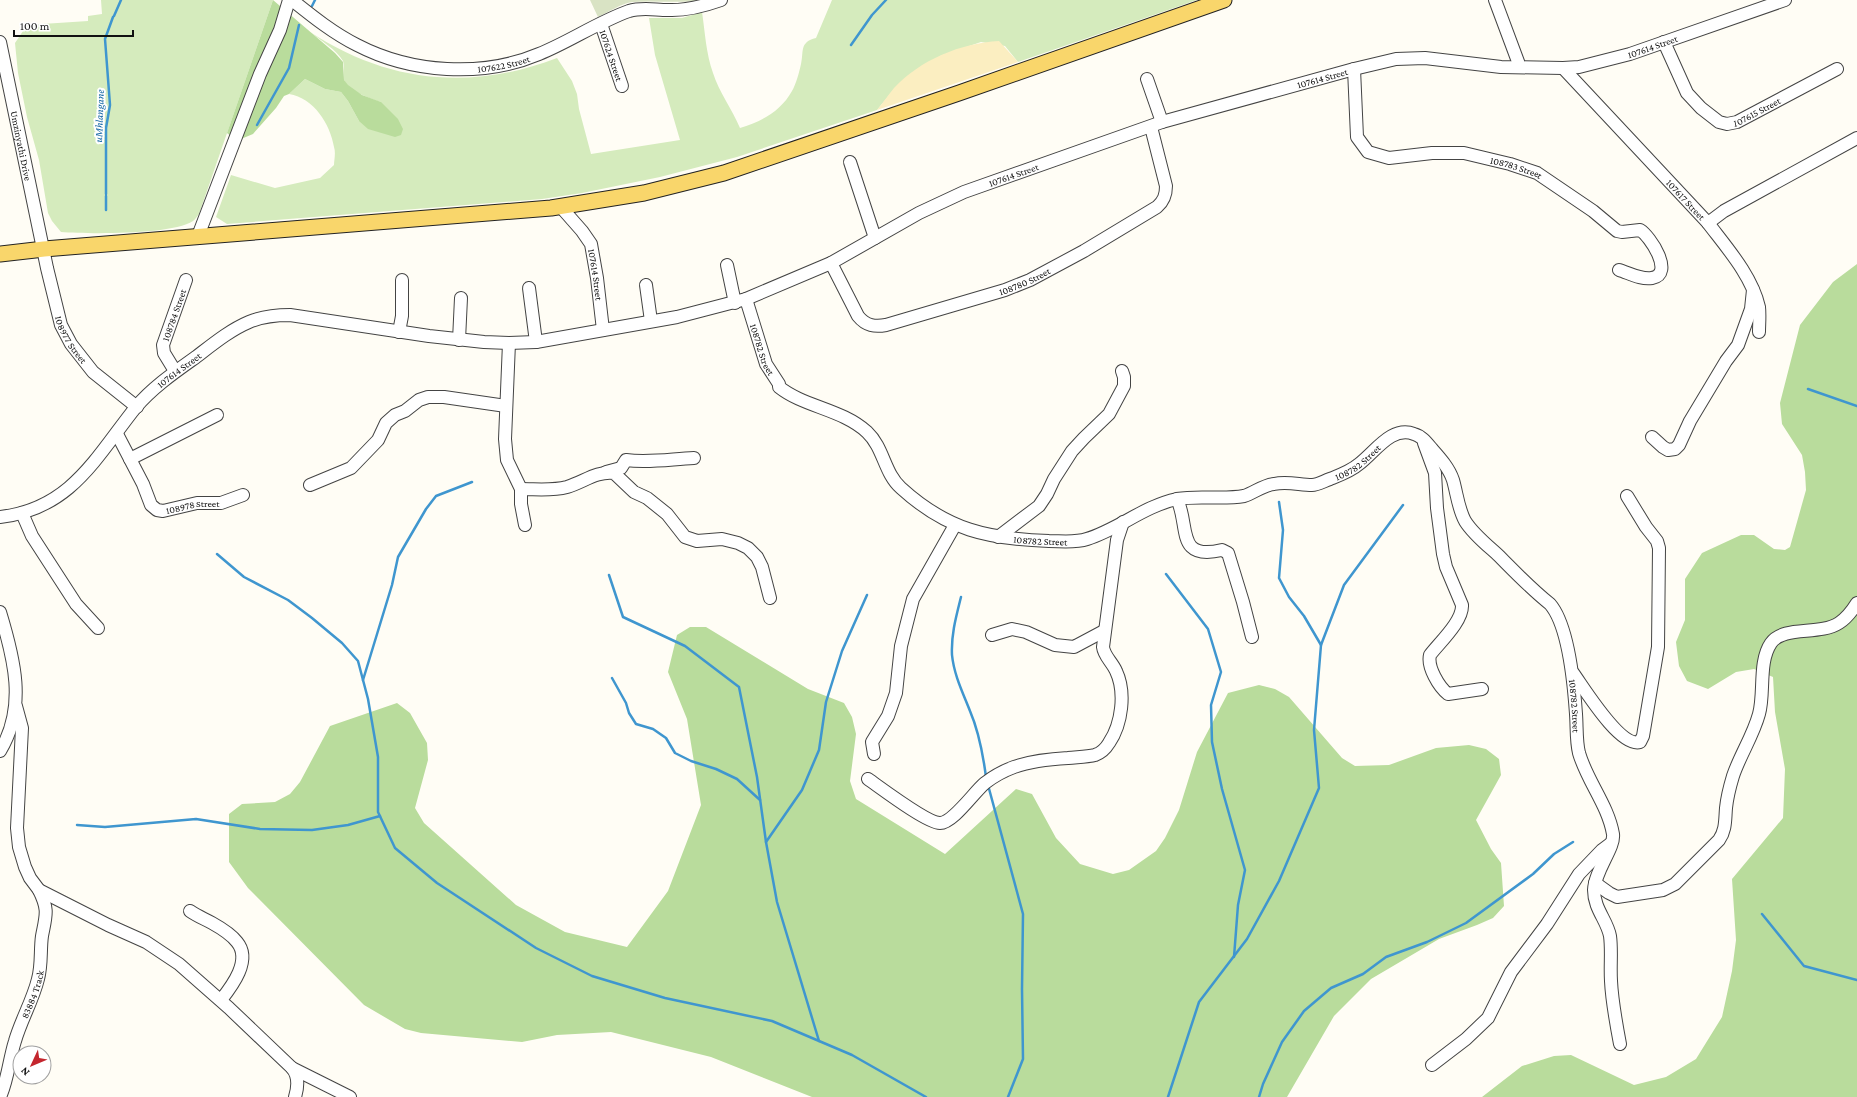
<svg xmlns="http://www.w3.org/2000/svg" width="1857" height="1097" font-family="'Crimson Pro',serif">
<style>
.green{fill:#d5ebbd}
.forest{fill:#b9dc9c}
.sand{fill:#fbeec1}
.cemetery{fill:#d9e3c4}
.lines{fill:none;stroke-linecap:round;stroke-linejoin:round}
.stream{stroke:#3f96cf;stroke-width:2.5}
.minor-casing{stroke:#444;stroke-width:14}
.major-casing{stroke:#222;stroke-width:17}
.minor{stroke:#fff;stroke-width:12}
.major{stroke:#f9d66b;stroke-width:15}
.labels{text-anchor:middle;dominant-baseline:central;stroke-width:4;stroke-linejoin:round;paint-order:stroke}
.street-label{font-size:10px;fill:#111;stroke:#fff}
.water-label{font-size:11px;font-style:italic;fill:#1768a6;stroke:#fff}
</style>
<rect width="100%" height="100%" fill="#fffdf5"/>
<g class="green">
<path d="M101,0H273L199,214C197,216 196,219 193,221C172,235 88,234 61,232L52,221L48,213L39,160L27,117L18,73L15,43L27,25L88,21V16L102,14Z"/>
<path d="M832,0H1197L1018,62L1005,46L981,42L940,56L895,88L877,110L737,157L660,177L582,193L542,199L227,224L216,217L231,175L275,188L320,178L334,165C334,160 336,153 334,147C330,124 314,98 289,94L305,79L325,89L341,92L348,101L359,121L381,102C371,99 348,91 344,80C343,74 345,67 343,61C337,50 320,40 310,32C388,83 471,91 557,58L572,81L577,94L579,109L591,154L680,140L655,55L649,18H682L702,12C705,32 706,54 713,73C719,92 732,109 740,128C761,122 781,111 792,91C796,84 799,73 801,64C804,52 799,42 816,38Z"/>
</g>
<g class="forest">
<polygon points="273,0 335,53 343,62 344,80 348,85 362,95 381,102 398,119 403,129 401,135 395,137 368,129 359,121 348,101 341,92 325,89 305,79 289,94 284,96 276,108 253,134 241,139 232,137 227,133"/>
<polygon points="1857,264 1857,1097 1482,1097 1522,1066 1554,1056 1571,1055 1634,1085 1666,1077 1696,1059 1722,1017 1732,971 1736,940 1732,879 1783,818 1785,769 1775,712 1773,677 1754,669 1736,672 1708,689 1687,681 1679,666 1676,642 1685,620 1685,579 1702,553 1741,535 1754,535 1774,549 1785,550 1790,547 1806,490 1805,472 1802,455 1782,424 1780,403 1800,325 1833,282"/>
<polygon points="690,627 706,627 808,689 844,703 852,717 856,734 850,781 856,799 945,854 1016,789 1032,794 1056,838 1080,864 1113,874 1129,870 1156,851 1165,838 1179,810 1197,752 1228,693 1259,685 1275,689 1289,697 1342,758 1355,766 1389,765 1436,748 1469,745 1486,749 1499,759 1501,775 1476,820 1491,849 1501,863 1504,906 1493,918 1477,925 1439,939 1371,979 1334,1016 1287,1097 812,1097 711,1057 611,1032 557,1035 522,1042 421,1033 405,1029 364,1005 248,888 229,862 229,814 242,804 275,802 290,794 300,782 330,726 397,703 410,713 427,743 428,760 415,808 424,823 516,905 565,932 627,947 668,891 701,805 687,719 668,672 677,635"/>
</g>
<path class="sand" d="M999,41L1018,62L877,110C883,103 888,95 894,88C920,60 961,43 999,41Z"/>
<path class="cemetery" d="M590,0H701C678,4 655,0 632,2C620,4 609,12 598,17Z"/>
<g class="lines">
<g class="stream">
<polyline points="312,6 315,0"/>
<polyline points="114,16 121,0"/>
<polyline points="851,45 872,15 886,0"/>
<polyline points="257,125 289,68 299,25"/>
<polyline points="106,194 106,128 110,105 105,39 113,17"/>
<polyline points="106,210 106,196"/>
<polyline points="1808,389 1857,406"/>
<polyline points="1279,502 1283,530 1279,578 1289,597 1304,616 1321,645"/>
<polyline points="217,554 244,577 288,600 312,618 342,643 358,661 368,699 378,757 378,812 395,848 437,883 536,948 592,976 665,998 772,1021 852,1055 926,1097"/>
<polyline points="1166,574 1208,629 1221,672 1211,705 1212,742 1222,789 1245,870 1238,905 1234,957"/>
<polyline points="609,575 623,617 685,646 739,687 757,777 766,842 777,902 819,1041"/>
<path d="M961,597C956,617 951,635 952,655C954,675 963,693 970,711C979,732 983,754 986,777"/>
<polyline points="612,678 626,703 629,713 636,724 653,729 666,738 675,753 691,761 716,769 737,779 760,800"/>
<polyline points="363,680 392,585 398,557 426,509 436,496 472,482"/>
<polyline points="988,785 1023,914 1022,989 1023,1059 1008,1097"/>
<polyline points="77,825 105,827 196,819 260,829 312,830 348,825 380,816"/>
<polyline points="766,842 802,790 819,750 826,702 842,651 867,595"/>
<polyline points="1762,914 1804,966 1857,980"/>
<polyline points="1168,1097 1199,1002 1247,939 1279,881 1319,788 1314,730 1321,645 1344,585 1403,505"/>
<polyline points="1259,1097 1263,1084 1282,1042 1304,1011 1331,988 1363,974 1386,957 1427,942 1466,923 1533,874 1554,854 1573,842"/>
</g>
<g class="minor-casing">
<g id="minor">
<path id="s1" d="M292,0C312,16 333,33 357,45C411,73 482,78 539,54C569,42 598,22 629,11C642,7 655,10 668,10C687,11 704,6 721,0"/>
<polyline points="1495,0 1520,67"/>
<path id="s2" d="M601,24L622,86"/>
<path id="s3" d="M0,42L47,268L61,325L71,344L93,372L137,407"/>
<path id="s4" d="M1664,42L1687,93L1701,108L1719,122L1727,124L1737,122L1837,69"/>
<path id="s5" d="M1563,68L1708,223L1724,211L1857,138"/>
<path id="s6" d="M1354,69L1357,137L1368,152L1389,158L1432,153H1464L1510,164L1537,173L1593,211L1617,231L1622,232L1640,230C1650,236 1675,274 1652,278C1641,280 1629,273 1619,270"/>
<polyline points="1147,79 1162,122"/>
<polyline points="850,162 875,238"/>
<path id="s7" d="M560,206L582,231L591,244L597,278L603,330"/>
<path d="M1708,223C1727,248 1752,276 1759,307C1760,315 1759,324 1759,332"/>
<polyline points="198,236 260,74 280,30 289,0"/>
<path id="s8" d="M831,263L858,316C866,326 875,327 886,325L1005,290L1030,280L1084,251L1157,207C1164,201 1166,195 1166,186L1151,127"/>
<polyline points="727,265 735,303"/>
<polyline points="646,285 651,321"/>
<polyline points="529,288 536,342"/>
<path id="s9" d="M746,299L766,364L779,384V387C804,407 842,409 867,432C884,448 884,473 901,488C947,530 988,539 1049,541C1061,541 1075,543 1087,539C1119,529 1144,506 1177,499C1199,495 1222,500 1244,496C1254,493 1263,485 1274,484C1287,481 1300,485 1312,485C1318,485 1324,481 1330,479C1340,475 1351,471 1359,464C1375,452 1392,425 1414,434C1422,436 1427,443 1432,449C1440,458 1449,468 1453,480C1457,494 1458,508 1465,521C1473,534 1487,545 1498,555C1515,572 1531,589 1550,604C1569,626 1574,685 1576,714C1577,727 1576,741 1579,753C1587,781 1608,805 1613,834C1615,848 1595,870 1594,890C1594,909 1607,920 1610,936C1612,950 1610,966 1611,981C1612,1002 1616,1023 1620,1044"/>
<polyline points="399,332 402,316 402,280"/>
<polyline points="459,340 461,298"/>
<polyline points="509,343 505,439 507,460 521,489 521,504 525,525"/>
<path id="s10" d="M175,371L164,353L163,345L186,280"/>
<path id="s11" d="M117,434L143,484L151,505L157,510L163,511L197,503H221L243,495"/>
<polyline points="1652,437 1663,447 1668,450 1675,449 1679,445 1690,421 1726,361 1738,345 1751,309 1753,290"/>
<path d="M1424,443L1435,473L1437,508L1443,554L1446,567L1462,605C1463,621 1440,642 1430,655C1427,667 1439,687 1448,694L1482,689"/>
<polyline points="130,459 217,415"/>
<path d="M606,472L621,468L626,460C649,463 671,459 694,458"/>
<polyline points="310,485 351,468 378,440 386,423 395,415 405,411 419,400 428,397 444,397 506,406"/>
<path d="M521,489C537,489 552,491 567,487C584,482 596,471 614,473L634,492L647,498L667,514L685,537L697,541L722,539L738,543L748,548L757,557L762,567L770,598"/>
<path d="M1177,499C1190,526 1175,561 1222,550L1228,553L1243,602L1252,637"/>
<polyline points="22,513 32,536 76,604 98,628"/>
<path id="s12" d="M0,517C71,509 96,457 136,407C153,387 175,372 196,357C213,344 230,330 249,322C263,316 276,315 290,315L429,336L484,342L509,343L536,342L677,317L746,299L831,263L919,213L964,192L1162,122L1354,69L1396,59L1425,58L1501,67L1563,68L1579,67L1630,54L1785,0"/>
<polyline points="998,537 1039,506 1047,494 1054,479 1072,451 1084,438 1109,414 1124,386 1124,377 1122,371"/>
<path d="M0,612C14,658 27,707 0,751"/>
<polyline points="992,635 1012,629 1026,632 1055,645 1074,647 1104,631"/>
<path d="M1573,673C1584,688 1620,748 1640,742L1643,736L1658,647L1659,548L1657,541L1646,527L1627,496"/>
<polyline points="16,706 22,728 17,828 19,847 25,867 30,878 39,890 108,925 146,942 179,964 229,1008 292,1068 350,1097"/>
<polyline points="874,754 872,742 888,716 896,693 901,646 913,599 955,525"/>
<path d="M868,779C881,788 927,823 940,823C953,823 974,792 985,783C994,776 1003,771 1014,767C1031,761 1050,759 1068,758C1077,757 1087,757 1095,755C1101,753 1106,748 1109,743C1122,724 1126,692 1116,671C1112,662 1104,656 1103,647L1117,540L1123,522"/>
<path d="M1595,883L1609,893L1617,897L1663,890L1675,884L1719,840C1726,830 1725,820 1726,808C1727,798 1730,786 1733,776C1740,755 1753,736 1759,714C1765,693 1758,662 1771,643C1784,625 1819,636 1839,623C1847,618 1852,611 1857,603"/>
<path d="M190,911C197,916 205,919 212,923C221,928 231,934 237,942C252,960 232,986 221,1000"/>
<polyline points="1432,1065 1466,1039 1488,1018 1511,972 1547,924 1579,874 1602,850 1610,844"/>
<path d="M292,1068C299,1076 298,1087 295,1097"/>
<path id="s13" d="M0,1097C8,1079 9,1060 15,1041C21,1020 33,1000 38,979C42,965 40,950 42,936C46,915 49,910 39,890"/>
</g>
</g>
<g class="major-casing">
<polyline id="major" points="0,254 44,249 551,208 644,193 724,173 959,93 1224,0"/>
</g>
<use href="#minor" class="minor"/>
<use href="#major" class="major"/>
</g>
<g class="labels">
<g class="street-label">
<text stroke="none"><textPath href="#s12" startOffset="1783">107614 Street</textPath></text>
<text stroke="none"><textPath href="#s2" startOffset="33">107624 Street</textPath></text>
<text stroke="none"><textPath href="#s1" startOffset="230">107622 Street</textPath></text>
<text stroke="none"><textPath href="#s12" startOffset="1447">107614 Street</textPath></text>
<text stroke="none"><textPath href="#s4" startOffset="140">107615 Street</textPath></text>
<text stroke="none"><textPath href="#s3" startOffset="106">Umzinyathi Drive</textPath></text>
<text stroke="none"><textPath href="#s6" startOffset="238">108783 Street</textPath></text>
<text stroke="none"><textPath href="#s12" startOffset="1123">107614 Street</textPath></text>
<text stroke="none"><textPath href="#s5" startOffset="180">107617 Street</textPath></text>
<text stroke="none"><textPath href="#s7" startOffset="80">107614 Street</textPath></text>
<text stroke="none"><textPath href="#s8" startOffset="236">108780 Street</textPath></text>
<text stroke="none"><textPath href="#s10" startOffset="61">108784 Street</textPath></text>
<text stroke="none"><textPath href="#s3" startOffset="307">108977 Street</textPath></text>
<text stroke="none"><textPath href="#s9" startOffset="53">108782 Street</textPath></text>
<text stroke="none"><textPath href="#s12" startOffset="238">107614 Street</textPath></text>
<text stroke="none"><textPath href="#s9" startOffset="748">108782 Street</textPath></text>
<text stroke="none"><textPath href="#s11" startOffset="123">108978 Street</textPath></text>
<text stroke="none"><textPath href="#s9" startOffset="413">108782 Street</textPath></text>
<text stroke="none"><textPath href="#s9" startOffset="1144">108782 Street</textPath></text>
<text stroke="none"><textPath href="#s13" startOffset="108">83884 Track</textPath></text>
</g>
<g class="water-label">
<text transform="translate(99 116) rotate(-88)">uMhlangane</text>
</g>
</g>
<g transform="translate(32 1065) rotate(226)"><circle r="19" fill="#ffffff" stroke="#a0a0a0"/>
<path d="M0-3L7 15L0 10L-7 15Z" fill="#c4262e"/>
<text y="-6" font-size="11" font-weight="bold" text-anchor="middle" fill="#111111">N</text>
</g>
<path d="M14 30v6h119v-6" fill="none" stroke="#111111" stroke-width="2"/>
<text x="20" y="30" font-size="12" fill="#111111" stroke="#ffffff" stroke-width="3" paint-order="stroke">100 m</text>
</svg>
